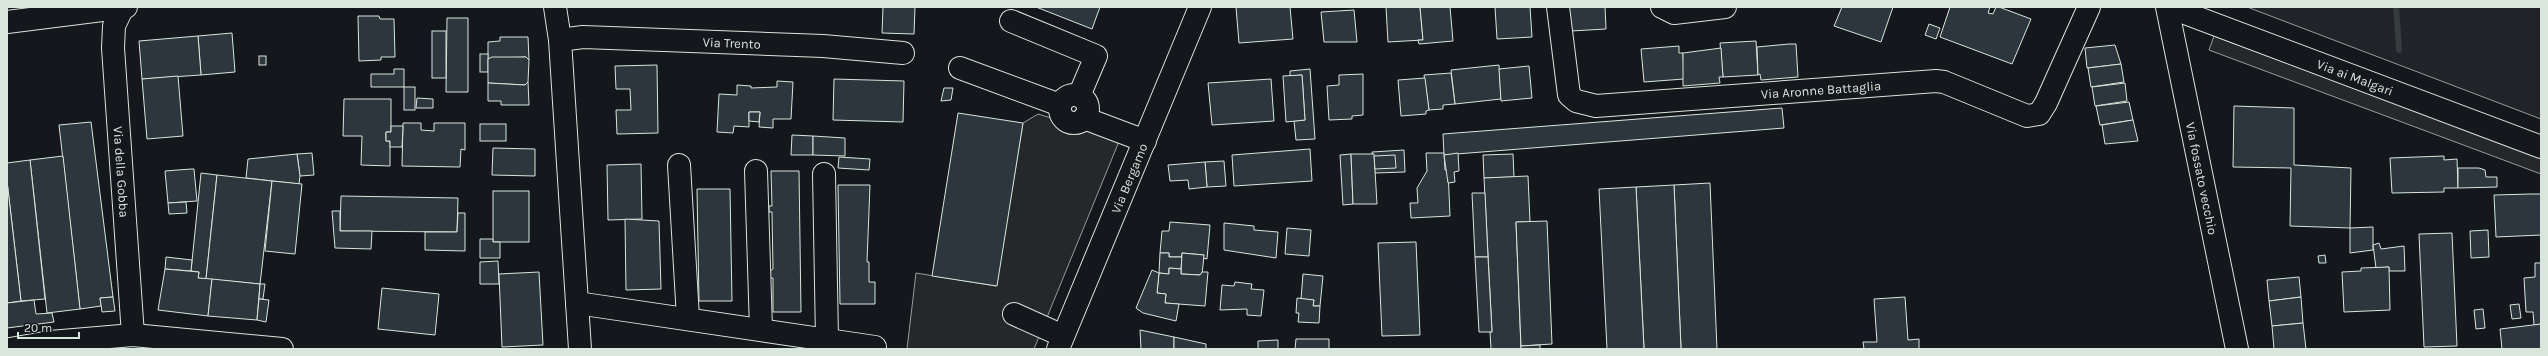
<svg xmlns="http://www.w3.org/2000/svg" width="2548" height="356" font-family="Karla,sans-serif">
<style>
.green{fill:#202428;stroke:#939e99}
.parking{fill:#24282b;stroke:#939e99}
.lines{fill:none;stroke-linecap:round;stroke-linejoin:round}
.stream{stroke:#363b3e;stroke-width:6}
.building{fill:#2c363c;stroke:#d8e6dc}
.minor-casing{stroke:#d8e6dc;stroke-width:24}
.major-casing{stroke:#d8e6dc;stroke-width:24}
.minor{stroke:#14181c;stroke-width:22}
.major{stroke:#14181c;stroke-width:22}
.labels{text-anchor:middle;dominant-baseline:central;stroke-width:3;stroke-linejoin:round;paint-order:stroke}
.street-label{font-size:13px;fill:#d8e6dc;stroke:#14181c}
</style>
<rect width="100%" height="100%" fill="#14181c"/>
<polygon class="green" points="2247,7 2541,7 2541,119"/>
<g class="parking">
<polygon points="2214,36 2541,158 2541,174 2209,50"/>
<polygon points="1038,114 1120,139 1034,349 907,349 916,273 996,286 1023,123"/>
</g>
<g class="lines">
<polyline class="stream" points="2396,7 2399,50"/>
</g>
<g class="building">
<polygon points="883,7 915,7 914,34 882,33"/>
<polygon points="1036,7 1100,7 1092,29"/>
<polygon points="1236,7 1290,7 1293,39 1239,43"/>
<polygon points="1386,7 1420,7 1423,40 1388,42"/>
<polygon points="1420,7 1450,7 1453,41 1419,44 1418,40 1423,40"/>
<polygon points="1495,7 1530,7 1532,37 1497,39"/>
<polygon points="1569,7 1605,7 1606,29 1571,31"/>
<polygon points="1842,7 1893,7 1881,42 1834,26"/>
<polygon points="1950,7 1990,7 1988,13 1993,14 1996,7 1999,7 2031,19 2012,64 1940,37"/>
<polygon points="1354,10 1357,42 1324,42 1321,12"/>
<polygon points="358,16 379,16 380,19 394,19 395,57 381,57 381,60 359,61"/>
<polygon points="447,18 468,18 468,92 446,92"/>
<polygon points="1929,24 1940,28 1936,39 1925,35"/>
<rect x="432" y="31" width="14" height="47"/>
<polygon points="232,33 235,72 201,75 198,36"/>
<polygon points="198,36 201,75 142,79 139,41"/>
<polygon points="500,37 528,37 529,60 526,57 488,59 488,42 500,41"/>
<polygon points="1756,41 1758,75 1723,77 1720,43"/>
<polygon points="1789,44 1796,44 1798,77 1761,80 1760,74 1758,75 1757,47"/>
<polygon points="2115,45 2121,64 2087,68 2085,48"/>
<polygon points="1679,46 1679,53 1683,53 1684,79 1644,82 1641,49"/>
<polygon points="1721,48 1723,77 1719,77 1720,83 1683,86 1683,53"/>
<rect x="480" y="54" width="8" height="18"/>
<rect x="259" y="56" width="7" height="9"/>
<polygon points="492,57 526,57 529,60 528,82 525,85 488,83 488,59"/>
<polygon points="2121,64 2124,82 2091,87 2088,68"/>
<polygon points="657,65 658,133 617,134 616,110 631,110 630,89 616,89 615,66"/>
<polygon points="1499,65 1501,99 1455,104 1451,70"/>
<polygon points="1529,66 1532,98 1501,101 1499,69"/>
<polygon points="394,69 404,69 404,87 371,87 371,74 394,74"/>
<polygon points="1310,69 1315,139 1296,140 1294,121 1305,120 1302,75 1290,76 1290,71"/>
<polygon points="1451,73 1455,104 1443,105 1443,109 1429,110 1424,75"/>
<polygon points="1363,74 1363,115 1352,116 1352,119 1329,120 1327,86 1339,85 1339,75"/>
<polygon points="1302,75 1305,120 1286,122 1283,76"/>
<polygon points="178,76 183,136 147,139 142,79"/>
<polygon points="1425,78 1429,110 1426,111 1426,114 1401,116 1398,80"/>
<polygon points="834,79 904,81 903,122 833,120"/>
<polygon points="1271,79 1274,121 1212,125 1208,83"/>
<polygon points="777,81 793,82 791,119 773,119 773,128 759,127 760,112 749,112 749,127 734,126 733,133 717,132 719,94 737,95 737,85 751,86 751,88 777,87"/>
<polygon points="528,82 529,105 501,105 501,101 488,101 488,83 525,85"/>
<polygon points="2125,83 2127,101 2095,106 2092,87"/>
<rect x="404" y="87" width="11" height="23"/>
<polygon points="944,88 953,88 951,100 941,101"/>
<polygon points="417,98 433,99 433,108 416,108"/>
<polygon points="344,99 391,99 391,132 386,132 386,141 390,141 390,166 361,165 362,136 343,136"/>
<polygon points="2129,102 2133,120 2100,125 2096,106"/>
<polygon points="2234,106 2294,108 2294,165 2351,168 2350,228 2290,226 2291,168 2233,167"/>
<polygon points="1782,108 1784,128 1444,155 1443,134"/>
<polygon points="749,112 760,112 759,122 749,121"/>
<polygon points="958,113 1023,123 997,286 932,276"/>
<polygon points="2133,120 2138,141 2105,144 2102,125"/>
<polygon points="91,122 113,297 100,298 101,306 80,309 59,125"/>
<polygon points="403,123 421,123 421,130 434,131 434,123 465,123 465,150 461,149 460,167 402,166"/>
<rect x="480" y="124" width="26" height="17"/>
<polygon points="391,126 403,126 402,147 390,147 390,141 386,141 386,132 391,132"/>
<polygon points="792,135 813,136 813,155 791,155"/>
<polygon points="813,136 845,138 845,156 813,155"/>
<polygon points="493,148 535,149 535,176 492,175"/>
<polygon points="1310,149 1312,181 1234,186 1232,155"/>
<polygon points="1404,150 1405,172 1375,173 1372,152"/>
<polygon points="312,153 314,175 300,176 297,154"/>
<polygon points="1426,153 1444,153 1445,170 1448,170 1450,216 1411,218 1410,203 1418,203 1417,188 1427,171"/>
<polygon points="1458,153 1459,171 1454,172 1455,182 1448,183 1444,155"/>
<polygon points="297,154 300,176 299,184 246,178 248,159"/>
<polygon points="1351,154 1353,204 1343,205 1340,155"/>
<polygon points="1351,154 1374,154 1377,204 1353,204"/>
<polygon points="1513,154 1514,177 1484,178 1483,155"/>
<polygon points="1395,155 1396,168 1375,169 1374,156"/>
<polygon points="63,156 80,309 47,313 30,160"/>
<polygon points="2444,156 2444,160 2457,159 2458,188 2444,188 2444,192 2392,193 2390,158"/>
<polygon points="839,157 870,159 869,170 838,168"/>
<polygon points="30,160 45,299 21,301 7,181 7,163"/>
<polygon points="1224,161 1226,186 1207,187 1205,162"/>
<polygon points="1205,162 1207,187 1189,189 1188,180 1170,181 1168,165"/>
<polygon points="641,164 642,219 608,220 607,165"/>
<polygon points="2458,168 2479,168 2485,170 2486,177 2497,177 2497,187 2458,188"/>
<polygon points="191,169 194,169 197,201 168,203 165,171"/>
<polygon points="771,171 799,171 801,312 773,312 773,278 770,278 770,271 773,269 772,212 769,212 769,206 772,206"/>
<polygon points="201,173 217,175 206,279 198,278 199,272 191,271"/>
<polygon points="217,175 272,181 260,284 206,279"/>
<polygon points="1528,176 1530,222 1516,222 1521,349 1491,349 1490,332 1492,332 1484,178"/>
<polygon points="7,181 21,301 7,303"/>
<polygon points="272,181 302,184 295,254 265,251"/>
<polygon points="1710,183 1717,349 1681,349 1674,185"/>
<polygon points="838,185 870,185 867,262 869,262 869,282 875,282 875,304 840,304"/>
<polygon points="1674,185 1681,349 1644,349 1636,187"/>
<polygon points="1636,187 1644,349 1607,349 1599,189"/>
<polygon points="697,189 730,189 732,301 699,301"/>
<rect x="493" y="191" width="36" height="51"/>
<polygon points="1472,193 1485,193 1488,257 1475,257"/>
<polygon points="2531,194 2541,194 2541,235 2496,237 2494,195"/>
<polygon points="341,196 458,198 457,232 340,231"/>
<polygon points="186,202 187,213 169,214 168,203"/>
<polygon points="332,211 340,211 340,231 372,231 371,249 335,248"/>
<polygon points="458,213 465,213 465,251 425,250 425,232 457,232"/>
<polygon points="625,219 659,221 661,289 626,290"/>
<polygon points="1547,221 1552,344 1521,346 1516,222"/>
<polygon points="1170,222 1210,225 1207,259 1203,258 1204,255 1182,253 1182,257 1169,257 1169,253 1160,253 1162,231 1169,231"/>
<polygon points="1224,223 1254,226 1254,230 1278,232 1276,258 1224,250"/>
<polygon points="2373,227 2373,250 2350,253 2350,228"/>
<polygon points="1287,228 1311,230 1309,256 1285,254"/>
<polygon points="2488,230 2489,257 2471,258 2470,231"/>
<polygon points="2452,233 2457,346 2424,347 2419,234"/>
<polygon points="480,239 493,239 493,242 500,242 500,258 480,258"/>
<polygon points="1416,242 1420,335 1382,336 1378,243"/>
<polygon points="2379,243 2381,249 2404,246 2405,271 2389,271 2389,267 2376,268 2373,245"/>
<polygon points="1160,253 1169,253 1169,257 1182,257 1181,269 1169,268 1169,274 1159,273"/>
<polygon points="1182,253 1204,255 1202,275 1181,274"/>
<polygon points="2325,255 2326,263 2319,263 2318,256"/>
<polygon points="166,257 192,260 191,271 165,269"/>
<polygon points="1475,257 1488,257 1492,332 1479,332"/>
<polygon points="498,261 499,284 480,284 480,262"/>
<polygon points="2535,263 2541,263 2541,324 2534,325 2533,312 2526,312 2524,278 2535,277"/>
<polygon points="2389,267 2390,310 2344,312 2342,272 2361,271 2361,268"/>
<polygon points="1169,268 1181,269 1181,274 1200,275 1202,272 1208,272 1205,306 1165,303 1166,294 1157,293 1159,273 1169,274"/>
<polygon points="165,269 199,272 198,278 212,279 208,316 158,310"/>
<polygon points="1152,270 1159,273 1157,293 1166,294 1165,303 1179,304 1176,321 1143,313 1136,308"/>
<polygon points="539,272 543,345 502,347 499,274"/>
<polygon points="1303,274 1323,276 1320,306 1313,306 1314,300 1301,299"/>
<polygon points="2299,277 2301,297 2269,301 2267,280"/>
<polygon points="212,279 260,284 257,320 208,316"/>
<polygon points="1235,282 1252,284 1251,289 1264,290 1261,316 1247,315 1247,309 1220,310 1222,285 1234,286"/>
<polygon points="260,284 265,284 263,299 259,299"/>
<polygon points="382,288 439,294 435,335 378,329"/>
<polygon points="113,297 115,311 102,312 100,298"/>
<polygon points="1905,297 1908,340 1919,339 1919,349 1864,349 1863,342 1877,342 1874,299"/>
<polygon points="2301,297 2303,323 2272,326 2269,301"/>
<polygon points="1297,298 1314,300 1313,306 1320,306 1319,323 1298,322 1299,313 1296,313"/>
<polygon points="259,299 269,300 266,322 257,320"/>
<polygon points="34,300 36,314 52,313 54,322 7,328 7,303"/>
<polygon points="2519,304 2521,318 2512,319 2510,305"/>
<polygon points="2483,309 2485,328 2476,329 2474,310"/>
<polygon points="2303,323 2306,349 2274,349 2272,326"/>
<polygon points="2541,324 2541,349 2502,349 2500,329"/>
<polygon points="1140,330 1174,337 1174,349 1141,349"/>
<polygon points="1174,337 1206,344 1206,349 1174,349"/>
<polygon points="1296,339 1329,339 1329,349 1295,349"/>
<polygon points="1278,340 1278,349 1258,349 1258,341"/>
<polygon points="1540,345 1540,349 1521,349 1521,346"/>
</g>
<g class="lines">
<g class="minor-casing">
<g id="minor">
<polyline points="555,7 560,40 580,349"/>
<path id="s1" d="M1558,7L1569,95L1576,101L1596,106L1936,81L1944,82L2027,116L2039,114L2046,103L2089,7"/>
<polyline points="1662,7 1674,13 1725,7"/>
<path id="s2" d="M2167,7L2237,349"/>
<path id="s3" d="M2169,7L2541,147"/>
<path id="s4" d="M122,9L114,26L113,48L133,335"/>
<polyline points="1011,21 1096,56 1079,96"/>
<polyline points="7,22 126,7"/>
<path id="s5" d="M560,40L583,37L823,46L903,53"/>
<polyline points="960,68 1060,105"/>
<circle cx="1074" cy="109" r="14"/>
<polyline points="1084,118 1145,141"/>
<polyline points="679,165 688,318"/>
<polyline points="756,171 761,329"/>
<polyline points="824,174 827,339"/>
<polyline points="577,303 875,347"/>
<polyline points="1014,314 1063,336"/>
<polyline points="10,349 50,342 133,335 282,349"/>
</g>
</g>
<g class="major-casing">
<g id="major">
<path id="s6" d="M1058,349L1200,7"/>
</g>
</g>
<use href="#minor" class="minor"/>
<use href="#major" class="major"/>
</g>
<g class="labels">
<g class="street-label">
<text stroke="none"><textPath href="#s5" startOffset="172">Via Trento</textPath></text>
<text stroke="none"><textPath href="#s3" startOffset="199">Via ai Malgari</textPath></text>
<text stroke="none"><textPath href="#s1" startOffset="344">Via Aronne Battaglia</textPath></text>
<text stroke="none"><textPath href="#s4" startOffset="165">Via della Gobba</textPath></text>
<text stroke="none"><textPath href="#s6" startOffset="185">Via Bergamo</textPath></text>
<text stroke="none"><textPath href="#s2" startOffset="175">Via fossato vecchio</textPath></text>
</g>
</g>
<rect width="2548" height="356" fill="none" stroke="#d8e6dc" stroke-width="16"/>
<path d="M18 332v6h61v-6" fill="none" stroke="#d8e6dc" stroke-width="2"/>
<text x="24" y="332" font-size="12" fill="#d8e6dc" stroke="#14181c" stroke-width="3" paint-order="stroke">20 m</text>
</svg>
